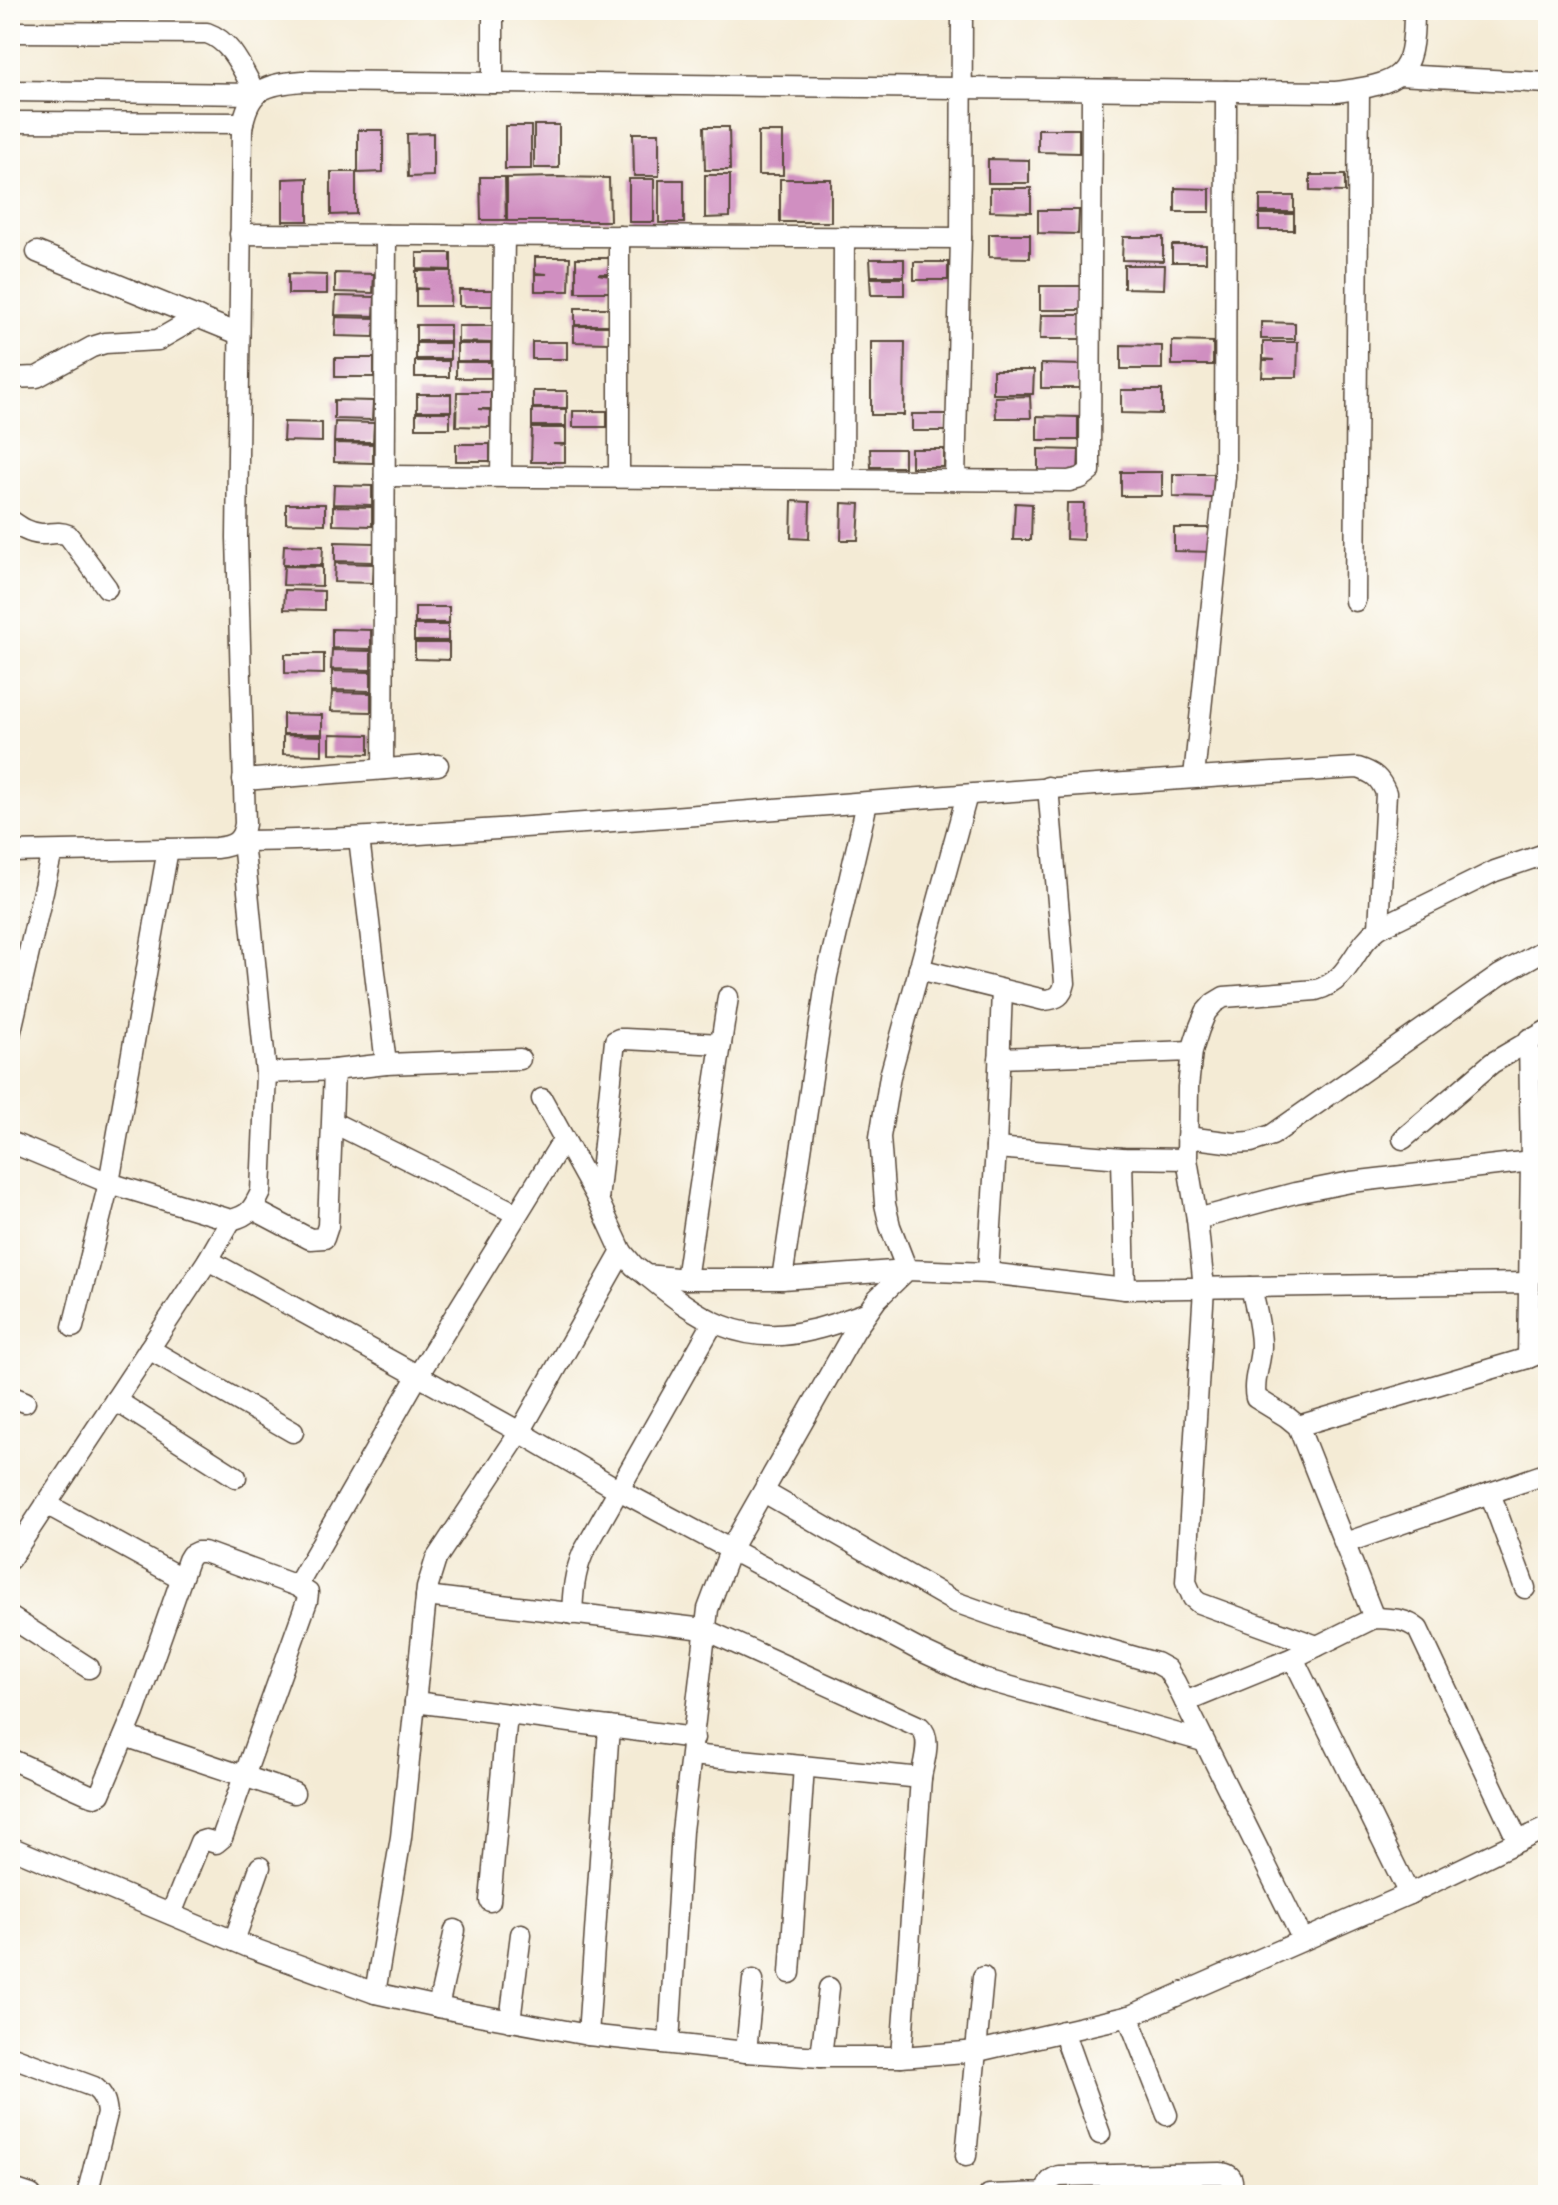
<svg xmlns="http://www.w3.org/2000/svg" width="1558" height="2205" font-family="Sriracha,sans-serif">
<style>
.building{fill:#d08fc1}
.lines{fill:none;stroke-linecap:round;stroke-linejoin:round}
.street-casing{stroke:#574739;stroke-width:23}
.street{stroke:#fff;stroke-width:20}
</style>
<rect width="100%" height="100%" fill="#fdfcf7"/>
<filter id="ink" filterUnits="userSpaceOnUse"><feTurbulence type="fractalNoise" baseFrequency=".0125" numOctaves="2"/><feDisplacementMap in="SourceGraphic" scale="16" xChannelSelector="R" yChannelSelector="G"/><feConvolveMatrix kernelMatrix="1 2 1 2 8 2 1 2 1" color-interpolation-filters="sRGB"/></filter>
<filter id="wash" filterUnits="userSpaceOnUse"><feTurbulence type="fractalNoise" baseFrequency=".006" numOctaves="4" result="noise"/><feDisplacementMap in="SourceGraphic" scale="32" xChannelSelector="R" yChannelSelector="G"/><feGaussianBlur stdDeviation="1.8" result="paint"/><feColorMatrix in="noise" values="0 0 0 0 0 0 0 0 0 0 0 0 0 0 0 0 0 1.4 0 .05"/><feComposite in="paint" operator="in"/></filter>
<g filter="url(#wash)">
<rect width="100%" height="100%" fill="#f4ebd5"/>
<g id="blocks">
<g class="building">
<rect x="534" y="125" width="25" height="43"/>
<rect x="505" y="126" width="26" height="43"/>
<polygon points="704,127 729,127 730,170 705,170"/>
<polygon points="1038,129 1079,129 1079,153 1038,152"/>
<polygon points="358,130 383,130 383,172 358,173"/>
<rect x="758" y="132" width="25" height="43"/>
<polygon points="433,133 433,176 408,177 407,134"/>
<polygon points="633,133 659,133 659,176 634,176"/>
<polygon points="988,159 1029,160 1029,183 988,183"/>
<polygon points="331,172 356,172 356,214 331,215"/>
<polygon points="705,175 730,175 730,217 705,218"/>
<polygon points="1310,175 1345,175 1345,192 1310,191"/>
<polygon points="480,177 505,177 506,220 481,220"/>
<polygon points="557,177 609,178 610,221 507,221 507,178"/>
<polygon points="308,178 308,221 283,221 283,179"/>
<rect x="629" y="179" width="25" height="43"/>
<rect x="780" y="179" width="51" height="43"/>
<rect x="659" y="180" width="25" height="43"/>
<polygon points="990,188 1031,188 1031,212 990,211"/>
<polygon points="1175,188 1210,189 1210,212 1175,212"/>
<rect x="1260" y="196" width="34" height="16"/>
<polygon points="1038,210 1079,210 1078,234 1038,233"/>
<rect x="1259" y="214" width="35" height="16"/>
<polygon points="989,234 1030,234 1030,258 989,257"/>
<polygon points="1123,237 1163,237 1163,261 1122,260"/>
<rect x="1172" y="245" width="34" height="17"/>
<polygon points="417,253 451,253 451,270 417,269"/>
<polygon points="535,257 570,257 569,291 535,291 535,274 547,274 535,273"/>
<polygon points="576,258 611,258 611,274 598,274 610,276 610,292 576,292"/>
<polygon points="870,259 904,259 904,276 871,276"/>
<rect x="914" y="262" width="34" height="18"/>
<polygon points="1124,265 1165,265 1164,289 1124,288"/>
<polygon points="416,271 451,271 450,306 416,306 416,289 428,289 416,288"/>
<polygon points="335,273 374,274 373,293 335,292"/>
<polygon points="288,274 327,275 327,294 288,294"/>
<polygon points="870,278 904,278 904,295 871,295"/>
<rect x="1040" y="286" width="41" height="24"/>
<rect x="459" y="290" width="34" height="16"/>
<polygon points="336,296 375,297 374,316 335,315"/>
<rect x="575" y="308" width="34" height="17"/>
<polygon points="1041,315 1081,315 1081,339 1040,339"/>
<polygon points="336,317 375,318 374,337 335,336"/>
<polygon points="1261,322 1295,323 1295,339 1261,339"/>
<rect x="416" y="325" width="34" height="16"/>
<polygon points="458,326 493,326 493,343 458,342"/>
<polygon points="574,326 609,326 609,343 574,342"/>
<polygon points="1172,341 1213,342 1213,365 1172,365"/>
<rect x="532" y="342" width="35" height="17"/>
<polygon points="871,342 905,342 904,415 871,415"/>
<polygon points="1263,342 1298,342 1297,377 1262,377 1263,360 1275,360 1263,359"/>
<rect x="416" y="343" width="34" height="16"/>
<rect x="457" y="344" width="34" height="17"/>
<polygon points="1121,345 1162,346 1162,369 1121,369"/>
<rect x="335" y="358" width="39" height="19"/>
<rect x="415" y="361" width="34" height="16"/>
<rect x="456" y="362" width="35" height="16"/>
<polygon points="1041,364 1082,365 1082,388 1041,388"/>
<polygon points="993,370 1034,370 1033,394 993,394"/>
<polygon points="1121,390 1162,390 1162,414 1121,413"/>
<rect x="533" y="391" width="34" height="17"/>
<polygon points="457,392 491,392 491,409 478,409 490,410 490,427 456,426"/>
<rect x="417" y="394" width="34" height="17"/>
<polygon points="1030,396 1031,418 996,418 995,397"/>
<polygon points="334,400 373,401 372,420 334,419"/>
<rect x="532" y="409" width="34" height="17"/>
<rect x="573" y="411" width="34" height="16"/>
<rect x="416" y="412" width="34" height="16"/>
<rect x="912" y="414" width="34" height="17"/>
<polygon points="1037,416 1078,417 1078,440 1037,440"/>
<polygon points="284,422 322,423 322,442 283,441"/>
<polygon points="335,422 374,423 373,442 334,442"/>
<polygon points="532,428 566,428 566,444 553,444 565,445 565,462 531,462"/>
<polygon points="334,443 373,444 373,463 334,462"/>
<rect x="456" y="444" width="34" height="17"/>
<polygon points="870,449 904,449 904,467 871,467"/>
<rect x="911" y="449" width="33" height="18"/>
<polygon points="1038,449 1079,450 1078,473 1038,473"/>
<rect x="1121" y="472" width="41" height="24"/>
<polygon points="1173,474 1214,474 1213,498 1173,497"/>
<polygon points="334,485 372,486 372,505 333,504"/>
<polygon points="792,501 810,502 809,539 791,538"/>
<polygon points="842,503 860,504 858,540 841,540"/>
<polygon points="1015,503 1032,504 1031,540 1013,540"/>
<polygon points="1067,503 1084,503 1083,540 1066,539"/>
<polygon points="286,504 325,504 325,524 286,523"/>
<polygon points="333,506 372,507 372,526 333,525"/>
<polygon points="1174,528 1215,528 1215,552 1174,551"/>
<polygon points="335,542 374,543 373,562 335,561"/>
<polygon points="284,545 323,546 322,565 283,565"/>
<polygon points="335,563 374,564 373,583 334,582"/>
<polygon points="284,566 322,567 322,586 283,585"/>
<polygon points="285,590 324,591 324,610 284,609"/>
<rect x="415" y="607" width="34" height="16"/>
<rect x="414" y="625" width="34" height="16"/>
<polygon points="332,629 371,630 371,649 332,648"/>
<polygon points="415,643 449,643 449,660 415,659"/>
<polygon points="332,650 371,651 371,670 331,669"/>
<polygon points="285,654 324,654 324,674 285,673"/>
<polygon points="332,671 371,672 371,691 332,690"/>
<polygon points="332,692 371,693 371,712 331,711"/>
<polygon points="283,714 322,715 322,734 283,734"/>
<polygon points="330,734 369,735 369,754 330,753"/>
<polygon points="283,735 322,736 322,755 283,754"/>
</g>
</g>
</g>
<g filter="url(#ink)">
<use href="#blocks" fill-opacity="0" stroke="#574739" stroke-width="2"/>
<g class="lines">
<g class="street-casing">
<g id="street">
<polyline points="493,10 493,83"/>
<path d="M10,32L207,33C233,42 243,72 256,94"/>
<polyline points="1398,75 1548,83"/>
<polyline points="10,91 256,94"/>
<polyline points="10,122 243,123"/>
<polyline points="240,234 961,238"/>
<polyline points="37,252 239,334"/>
<polyline points="10,378 37,377 92,347 105,343 158,340 198,317"/>
<polyline points="385,476 1069,481 1081,478 1090,471 1090,460 1092,90"/>
<polyline points="501,476 504,235"/>
<polyline points="619,477 619,236"/>
<polyline points="843,479 844,237"/>
<polyline points="955,480 961,238 962,10"/>
<path d="M10,520C20,527 28,533 41,534C51,534 59,531 68,535L107,588"/>
<polyline points="1355,601 1359,89"/>
<polyline points="383,769 386,235"/>
<polyline points="1194,777 1225,477 1226,91"/>
<polyline points="243,780 438,765"/>
<polyline points="359,838 386,1064"/>
<path d="M239,841C359,840 480,830 600,822C853,804 1105,782 1358,768C1374,773 1380,778 1386,793L1379,928"/>
<path d="M10,852L216,848C234,846 242,842 245,824L237,538L242,129C248,88 266,84 303,81L1336,92C1401,83 1414,79 1414,10"/>
<path d="M919,969L1044,1000C1057,999 1062,996 1065,983L1048,787"/>
<polyline points="10,1035 52,852"/>
<polyline points="999,1058 1192,1051"/>
<polyline points="266,1073 334,1070 386,1064 520,1059"/>
<polyline points="542,1099 598,1200 622,1252 634,1266 646,1275 686,1279 782,1279 907,1270 890,1226 885,1204 880,1137 890,1076 967,795"/>
<polyline points="334,1123 517,1214"/>
<polyline points="1187,1137 1234,1143 1251,1142 1272,1135 1500,975 1548,948"/>
<polyline points="1403,1139 1492,1063 1548,1030"/>
<path d="M10,1142L109,1183L231,1220C250,1215 253,1209 261,1192L266,1073L243,841"/>
<polyline points="996,1148 1122,1158 1187,1159"/>
<polyline points="1122,1158 1125,1289"/>
<polyline points="598,1200 615,1041 619,1039 625,1039 721,1044"/>
<polyline points="253,1209 310,1239 324,1238 328,1226 334,1070"/>
<polyline points="1197,1219 1295,1193 1351,1182 1531,1161"/>
<polyline points="208,1260 520,1432 619,1490 919,1650 979,1678 1203,1741"/>
<polyline points="988,1273 996,1148 1002,990"/>
<path d="M646,1275C698,1318 741,1348 812,1330C830,1326 848,1319 866,1313"/>
<polyline points="686,1279 728,997"/>
<polyline points="782,1279 827,976 867,803"/>
<polyline points="1251,1287 1529,1283"/>
<polyline points="73,1327 109,1183 168,849"/>
<polyline points="149,1349 293,1432"/>
<polyline points="1528,1358 1531,1161 1529,1039"/>
<polyline points="10,1396 25,1402"/>
<polyline points="115,1400 236,1477"/>
<polyline points="1298,1426 1528,1358 1548,1350"/>
<polyline points="764,1492 955,1602 1009,1621 1156,1663 1167,1669 1175,1682 1303,1940"/>
<polyline points="1490,1493 1525,1588"/>
<polyline points="46,1504 181,1578"/>
<polyline points="1345,1543 1548,1473"/>
<polyline points="10,1559 208,1260 231,1220"/>
<path d="M426,1596L704,1629L920,1727C933,1738 923,1763 921,1778L901,2057"/>
<path d="M572,1614C573,1592 574,1574 583,1553L713,1323"/>
<polyline points="10,1617 89,1668"/>
<path d="M1374,1618C1391,1619 1404,1618 1418,1629L1518,1841"/>
<path d="M1317,1646L1199,1603L1193,1598L1186,1582L1204,1288L1197,1219L1187,1159L1188,1087L1192,1051L1199,1029L1206,1012L1214,1003L1224,997L1316,990C1351,980 1352,948 1379,928L1495,871L1548,853"/>
<polyline points="1293,1658 1409,1894"/>
<polyline points="415,1702 694,1738"/>
<polyline points="125,1736 294,1793"/>
<polyline points="692,1755 921,1778"/>
<polyline points="10,1759 88,1794 95,1796 100,1794 134,1713 188,1560 191,1555 197,1552 204,1552 297,1586 417,1377 563,1140"/>
<polyline points="10,1847 246,1946 375,1993 457,2011 588,2035 746,2052 821,2057 901,2057 978,2051 1130,2016 1409,1894 1548,1827"/>
<polyline points="490,1901 507,1714"/>
<polyline points="171,1914 200,1842 206,1840 216,1843 222,1838 307,1601 308,1593 297,1586"/>
<polyline points="234,1941 260,1867"/>
<polyline points="790,1973 804,1766"/>
<polyline points="375,1993 401,1837 427,1588 436,1559 520,1432 622,1252"/>
<polyline points="438,2007 455,1930"/>
<polyline points="1128,2016 1167,2115"/>
<polyline points="510,2021 521,1934"/>
<polyline points="1063,2031 1100,2134"/>
<polyline points="588,2035 609,1727"/>
<path d="M669,2043L682,1831L708,1609L731,1548L855,1330L877,1299L907,1270L988,1273L1125,1289L1251,1287C1255,1306 1261,1326 1261,1346C1261,1363 1252,1381 1256,1398L1287,1417L1298,1426L1374,1618L1293,1658L1185,1702"/>
<polyline points="746,2052 753,1980"/>
<path d="M10,2056L94,2087C104,2095 106,2102 107,2114L87,2195"/>
<polyline points="821,2057 829,1988"/>
<polyline points="966,2156 983,1977"/>
<polyline points="10,2188 31,2195"/>
<path d="M989,2195L1047,2193C1047,2183 1050,2179 1059,2176L1220,2173C1235,2174 1233,2183 1231,2195"/>
</g>
</g>
<use href="#street" class="street"/>
</g>
</g>
<rect width="1558" height="2205" fill="none" stroke="#fdfcf7" stroke-width="40"/>
</svg>
